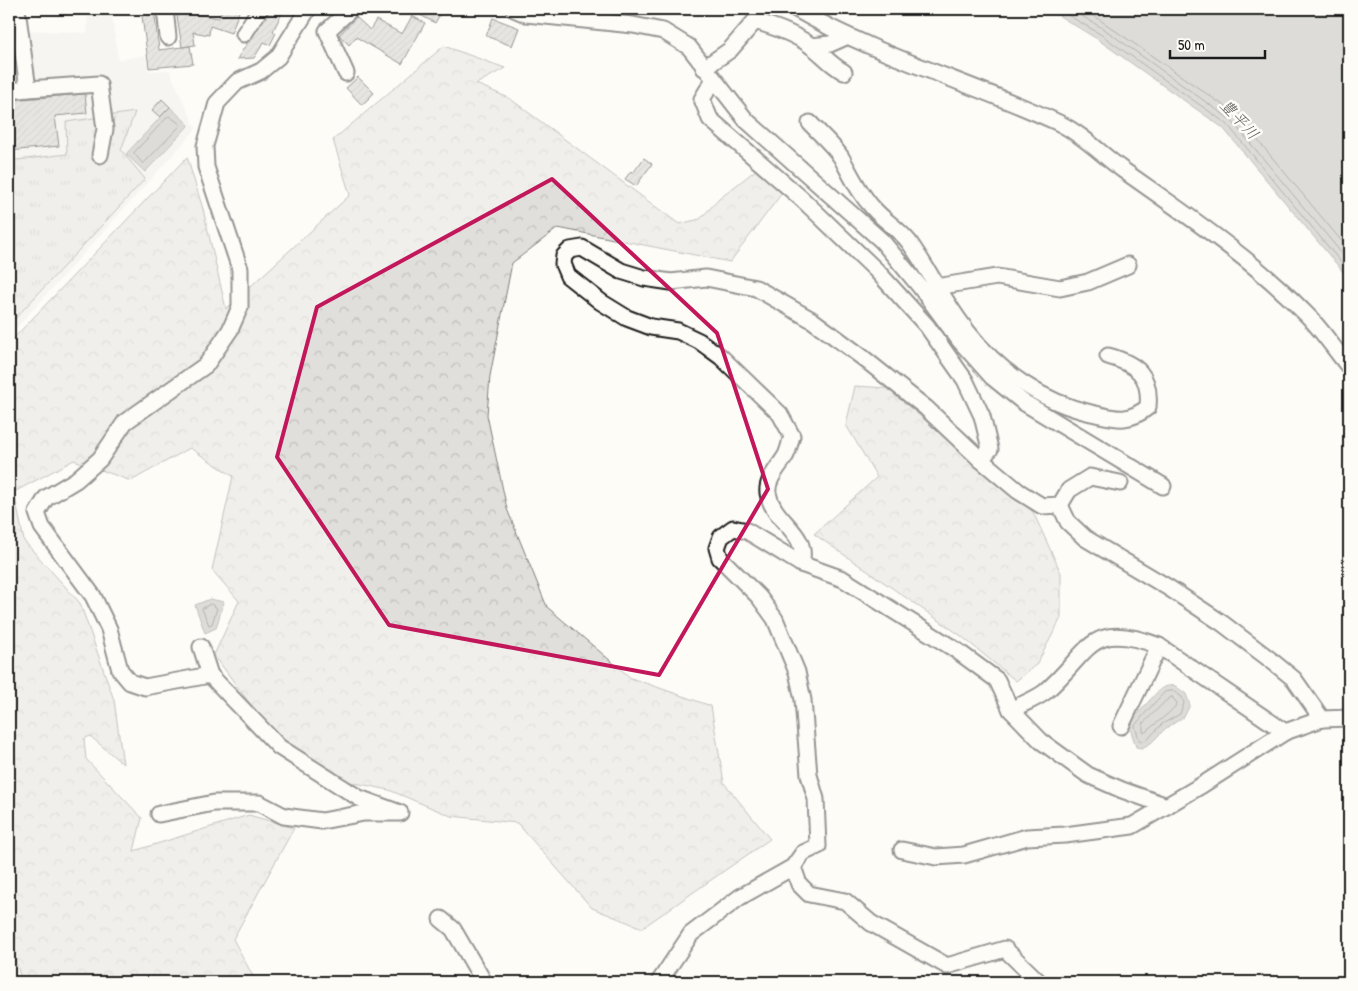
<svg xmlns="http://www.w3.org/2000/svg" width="1358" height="991" font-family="'Patrick Hand','Klee One',sans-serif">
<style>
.built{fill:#eeede9}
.forest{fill:url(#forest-crowns);stroke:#7e7e7c}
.park{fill:url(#park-tufts);stroke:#7e7e7c}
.water{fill:#b7b6b2;stroke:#797876}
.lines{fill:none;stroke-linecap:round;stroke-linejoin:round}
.shore{stroke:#5a5a58;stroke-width:1}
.building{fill:url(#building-hatch);stroke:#1c1c1c}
.minor-casing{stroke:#1c1c1c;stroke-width:19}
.minor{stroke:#fdfcf7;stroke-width:15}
.marked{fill:none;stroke:#c2185b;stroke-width:4;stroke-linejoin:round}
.labels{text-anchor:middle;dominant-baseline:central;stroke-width:5;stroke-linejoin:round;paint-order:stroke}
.water-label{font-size:16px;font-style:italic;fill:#5a5a58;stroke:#fdfcf7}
</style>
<defs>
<pattern id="forest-crowns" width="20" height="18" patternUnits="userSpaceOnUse" patternTransform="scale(1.25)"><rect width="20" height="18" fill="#e0dfdb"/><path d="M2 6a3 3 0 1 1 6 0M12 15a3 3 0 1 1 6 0" fill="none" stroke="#c0bfbb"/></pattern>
<pattern id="park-tufts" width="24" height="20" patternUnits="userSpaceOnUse" patternTransform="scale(1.25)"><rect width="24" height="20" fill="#e0dfdb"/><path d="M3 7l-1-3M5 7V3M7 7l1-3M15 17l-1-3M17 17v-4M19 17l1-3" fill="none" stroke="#c0bfbb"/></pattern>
<pattern id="building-hatch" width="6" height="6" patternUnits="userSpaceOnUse" patternTransform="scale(1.25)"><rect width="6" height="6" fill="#cccbc8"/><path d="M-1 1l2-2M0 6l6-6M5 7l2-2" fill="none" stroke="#afaeab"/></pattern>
</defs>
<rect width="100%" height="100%" fill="#fdfcf7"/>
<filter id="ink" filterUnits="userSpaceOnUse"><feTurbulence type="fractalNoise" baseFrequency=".02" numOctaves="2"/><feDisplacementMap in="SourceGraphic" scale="10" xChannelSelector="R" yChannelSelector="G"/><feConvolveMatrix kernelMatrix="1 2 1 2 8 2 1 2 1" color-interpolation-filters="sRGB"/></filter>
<g filter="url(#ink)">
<polygon class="built" points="88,9 111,9 118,60 145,55 148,71 169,70 196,129 9,336 9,39 12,62 31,60 27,30 87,33"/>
<g class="forest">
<polygon points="444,46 505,68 476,84 509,98 679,224 700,219 719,199 757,169 782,193 730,262 558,228 512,263 490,376 487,415 507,509 547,607 631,678 711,706 724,783 770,839 642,928 592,908 517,823 451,816 389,790 331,778 270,731 214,655 239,601 212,570 233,476 190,448 131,481 74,460 14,492 24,541 80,603 114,700 123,764 90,736 84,739 86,759 142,818 134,851 249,815 294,828 233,939 256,982 22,982 9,940 9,343 187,157 203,209 226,309 350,195 333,140"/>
<polygon points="855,386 887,388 1033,512 1061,573 1061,618 1037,664 1016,681 960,635 814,534 877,477 846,425"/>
</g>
<polygon class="park" points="135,112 121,150 145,179 9,325 9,161 67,154 66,122"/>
<g class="water">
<polygon points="1048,9 1349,9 1349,279 1223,128 1097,39"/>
<polygon points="170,107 189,125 145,172 126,154"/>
<polygon points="210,599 224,602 216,628 205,633 195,605"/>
<path d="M1174,685L1186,694L1190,705L1184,717L1166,728L1151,743L1142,748L1136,747L1129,725C1132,720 1157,691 1162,688C1165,686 1170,686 1174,685Z"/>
</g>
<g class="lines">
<g class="shore">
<polyline points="1058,9 1100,34 1227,124 1349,272"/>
<polyline points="1070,9 1104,29 1231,120 1349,262"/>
<polyline points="1084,9 1236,114 1349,250"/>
<polygon points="169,116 180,124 180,126 143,164 134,153"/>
<polygon points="211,604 217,608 212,624 209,625 202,609"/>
<path d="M1173,691L1182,697L1184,703L1180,714L1162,724L1148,739L1140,742L1135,726C1137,722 1161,695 1165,692C1166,691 1172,691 1173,691Z"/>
<path d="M1172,697L1177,703C1175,710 1154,724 1146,732H1143V723C1151,717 1165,699 1172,697Z"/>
</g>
</g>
<g class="building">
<polygon points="141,9 154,9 159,50 190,46 193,64 149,68"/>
<polygon points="194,9 195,14 219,18 222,9 240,9 231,33 210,26 209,35 193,32 195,45 182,47 176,10"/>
<polygon points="269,9 284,9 273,31 276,33 270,45 264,42 254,58 237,59"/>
<polygon points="409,9 443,9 435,23"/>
<polygon points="412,16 425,23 402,64 356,37 349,45 339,35 356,17 370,30 376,20 402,34"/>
<polygon points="493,18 519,28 512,46 486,36"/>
<polygon points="358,77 374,93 362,105 346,88"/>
<polygon points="85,94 87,113 55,116 59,146 9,151 9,100"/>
<polygon points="162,99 170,107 160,117 152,110"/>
<polygon points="644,158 652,164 636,186 625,179 631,171 633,173"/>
</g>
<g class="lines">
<g class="minor-casing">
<g id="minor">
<polyline points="17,9 28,89 99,84 105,129 100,155"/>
<polyline points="165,9 168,37"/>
<polyline points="514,9 526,14 633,25 663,31 689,47 746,120 882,241 921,288 960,341 992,377 1023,402 1163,486"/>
<path d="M796,9C878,57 973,83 1059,123C1082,134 1102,155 1123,170C1185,214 1250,257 1304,312C1321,328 1334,349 1349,367"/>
<polyline points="244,34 260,9"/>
<polyline points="811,46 830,44 848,36"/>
<path d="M704,68L730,50L755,21C774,27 793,33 810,45C823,54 828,63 844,72"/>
<polyline points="346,73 327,31 351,9"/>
<polyline points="713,81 702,99 710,119 802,199 877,271 927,326 965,380 982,416 990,449 981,460"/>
<polyline points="9,91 28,89"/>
<path d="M810,123C820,134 833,145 841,157C851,175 859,193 873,208C884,221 897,227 909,242C930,271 945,304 967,331C998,371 1042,402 1091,413C1115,418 1127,424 1148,407C1151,375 1137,364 1108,356"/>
<polyline points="930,288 997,277 1060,288 1088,282 1128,265"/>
<polyline points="1060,505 1068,522 1085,538 1169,588 1222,623 1272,661 1294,679 1322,719"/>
<path d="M801,564C810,532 773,523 768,493C766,479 780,466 786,455C789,449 790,442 792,436L780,414L721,357L699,341L678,331L651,327L627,318L601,302L568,276L563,264L564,256L570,250L582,248L621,271L644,278L671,282L706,278L756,288L812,320L862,357L926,408L981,460L1018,491L1042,506L1060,505L1069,490L1090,477L1120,483"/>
<polyline points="210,675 145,687 130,682 120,670 109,629 93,596 42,527 37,513 46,498 76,480 100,459 125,422 206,365 230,330 240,307 240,269 206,167 205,146 217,103 237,82 261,71 278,57 308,9"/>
<path d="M1011,710C1022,704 1036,699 1045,692C1091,652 1088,619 1159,646L1285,732"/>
<polyline points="1121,726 1159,646"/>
<polyline points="159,814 214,803 259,803 284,816 322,821 364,813 400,813 359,798 279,747 210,675 201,647"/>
<polyline points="902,850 936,857 964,855 1027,837 1065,835 1132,826 1202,785 1285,732 1322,719 1349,718"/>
<polyline points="441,919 453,929 484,982"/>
<polyline points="659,982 691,934 740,897 793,867"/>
<polyline points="1039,982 1005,949 947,966 871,923 845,901 809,894 799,884 793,867 803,853 818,846 816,799 809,775 803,700 797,672 775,619 759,597 720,558 717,548 721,537 733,528 747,531 801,564 843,579 956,650 997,680 1011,710 1041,741 1088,775 1122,790 1167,806"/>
</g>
</g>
<use href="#minor" class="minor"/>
</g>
</g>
<path d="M0 0H1358V991H0ZM552,179L717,333L768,489L659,675L389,625L277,457L317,307Z" fill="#fdfcf7" fill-opacity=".55" fill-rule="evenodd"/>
<path class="marked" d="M552,179L717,333L768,489L659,675L389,625L277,457L317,307Z"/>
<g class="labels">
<g class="water-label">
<text transform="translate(1240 119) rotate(47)">豊平川</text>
</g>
</g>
<rect width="1358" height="991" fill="none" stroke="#fdfcf7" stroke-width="30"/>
<rect x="15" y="15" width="1328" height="961" fill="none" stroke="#1c1c1c" stroke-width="2" filter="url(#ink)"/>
<path d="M1170 50v8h95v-8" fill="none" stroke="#1c1c1c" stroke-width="2.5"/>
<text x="1178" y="50" font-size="15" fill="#1c1c1c" stroke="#fdfcf7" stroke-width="4" paint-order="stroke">50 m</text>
</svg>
